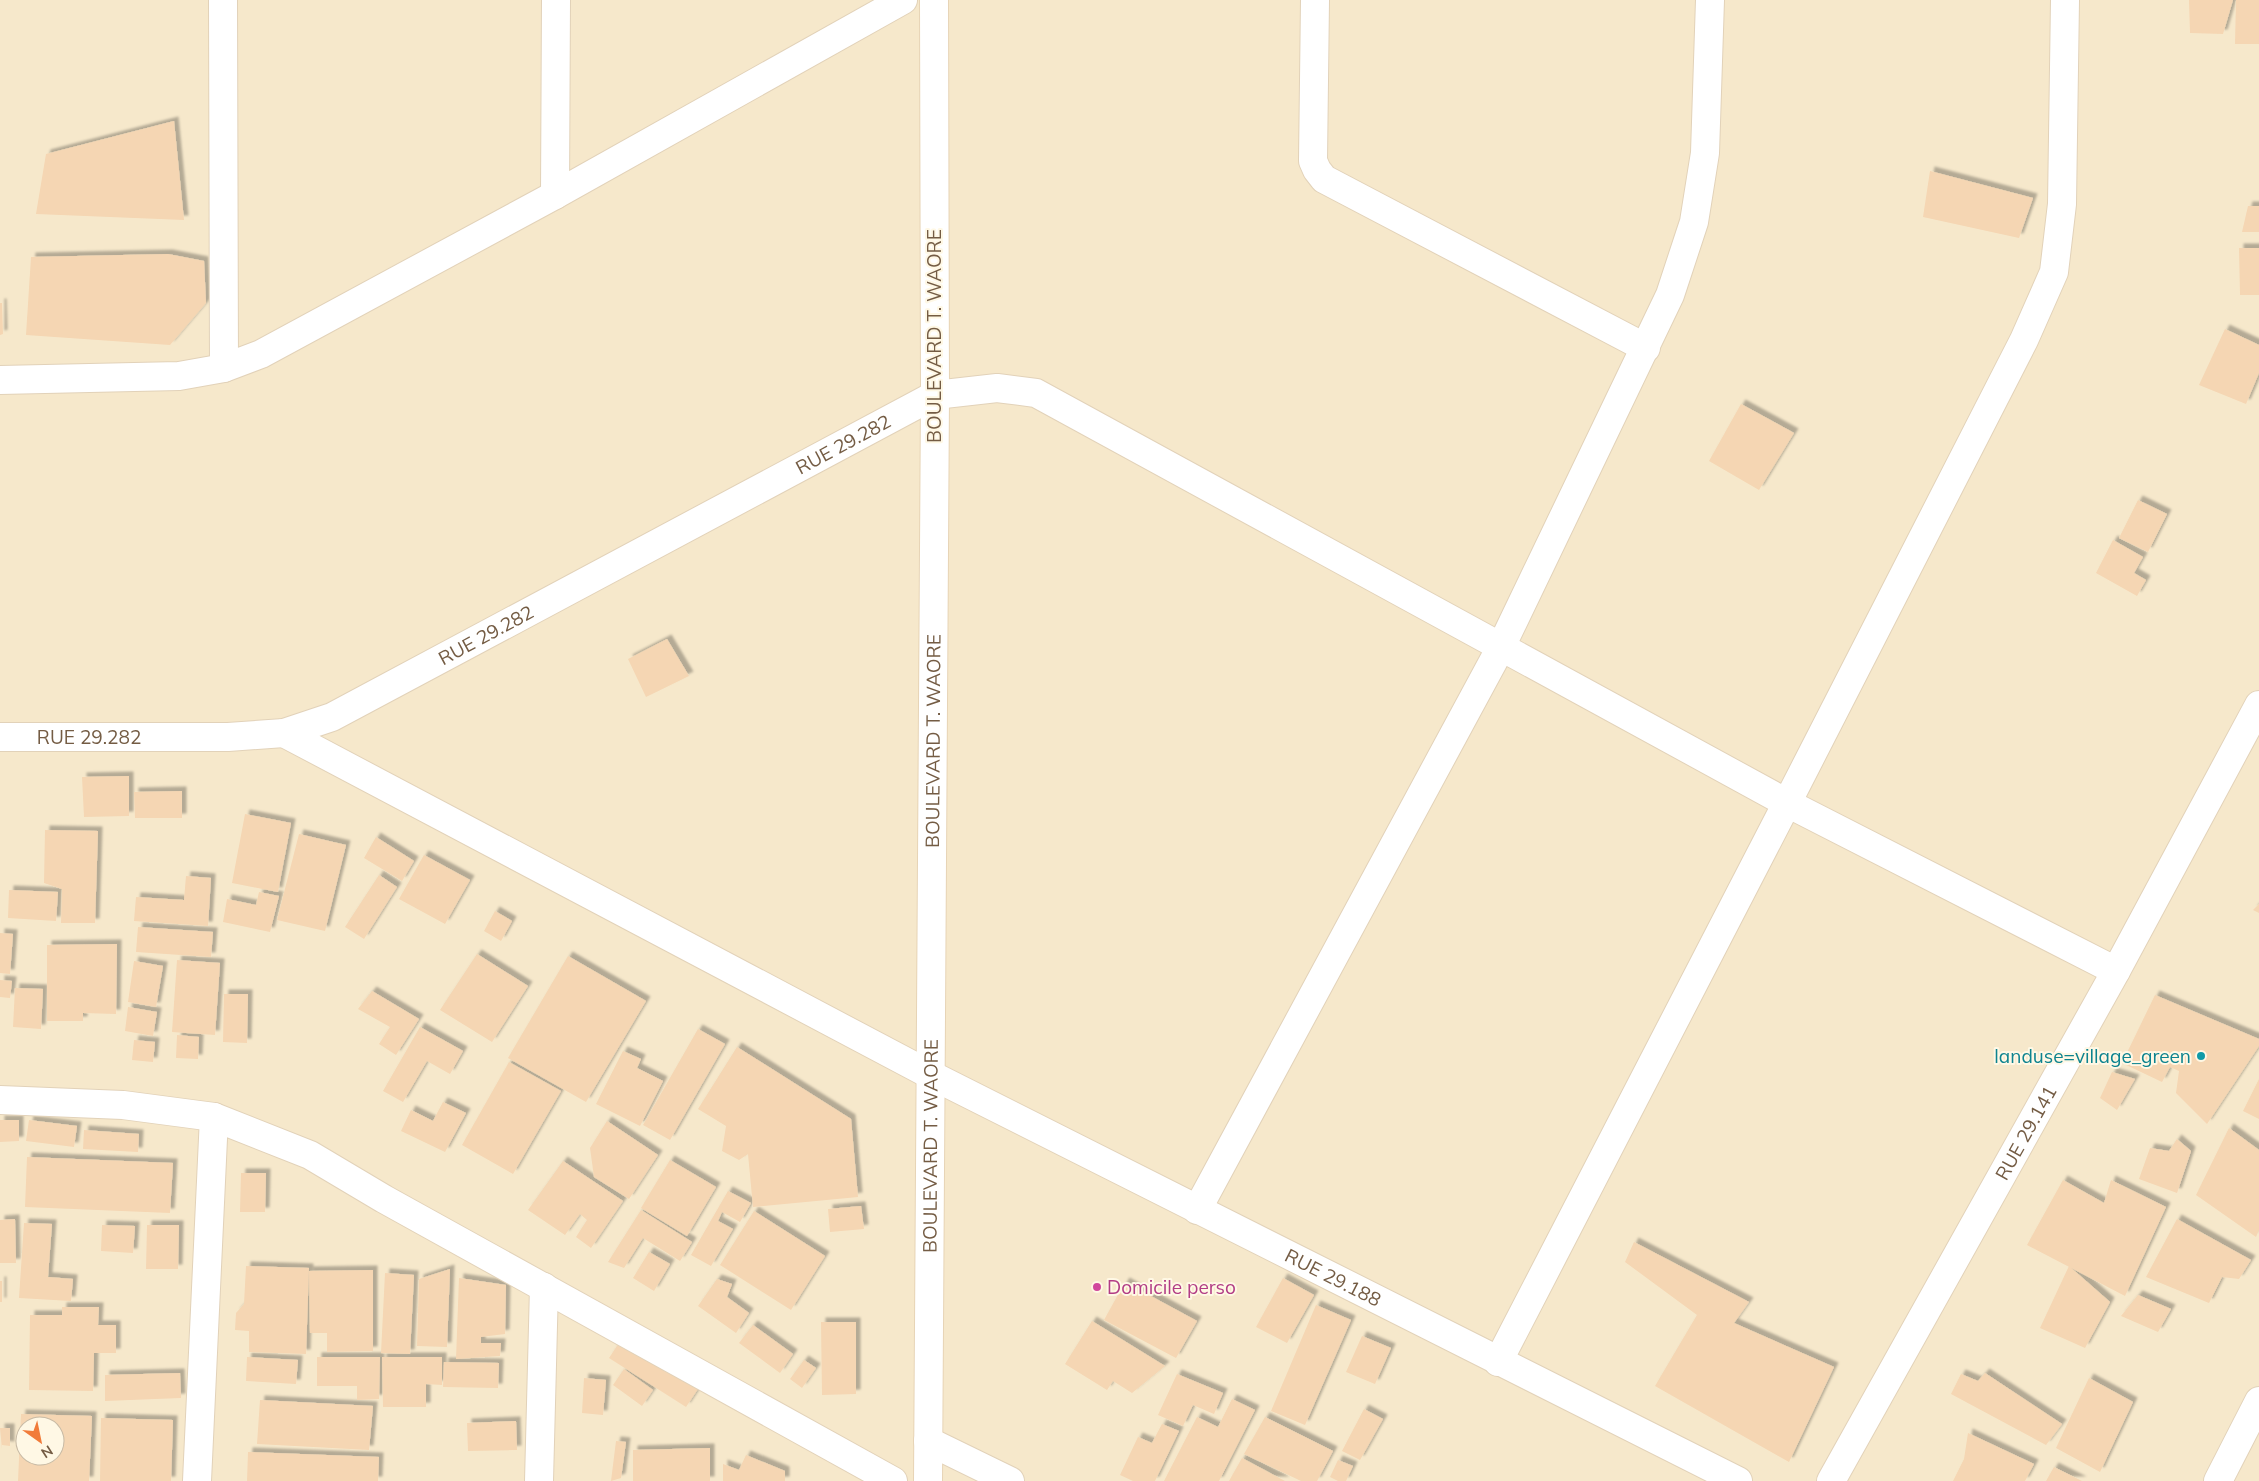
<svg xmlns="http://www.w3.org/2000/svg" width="2259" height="1481" font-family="Mulish,sans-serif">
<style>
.residential{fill:#f6e8cb;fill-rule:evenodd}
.building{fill:#f5d6b3;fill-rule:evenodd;filter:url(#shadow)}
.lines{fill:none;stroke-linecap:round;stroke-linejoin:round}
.street-casing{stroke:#e2d2b9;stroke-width:30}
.secondary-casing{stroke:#e7d4b6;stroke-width:30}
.street{stroke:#fff;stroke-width:28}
.secondary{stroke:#fff;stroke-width:28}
.culture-dot{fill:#0f9aa8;stroke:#fff8e5;stroke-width:2}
.hotel-dot{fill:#d1479c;stroke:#fff8e5;stroke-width:2}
.labels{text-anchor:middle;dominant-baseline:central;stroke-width:4;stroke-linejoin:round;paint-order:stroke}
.street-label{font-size:19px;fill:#745c44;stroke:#fff8e5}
.culture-label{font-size:19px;fill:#0d838f;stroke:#fff8e5;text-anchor:end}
.hotel-label{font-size:19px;fill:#b23c85;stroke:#fff8e5;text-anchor:start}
</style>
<defs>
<filter id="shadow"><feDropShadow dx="4.5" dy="-4.5" stdDeviation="1" flood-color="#0004"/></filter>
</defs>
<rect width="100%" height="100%" fill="#fef5dd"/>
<path class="residential" d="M0,0H2259V1481H0ZM25,1426H55V1456H25Z"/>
<g class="building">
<polygon points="2189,0 2233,0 2223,34 2190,33"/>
<polygon points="2236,0 2259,0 2259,44 2235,44"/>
<polygon points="174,121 184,220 36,214 46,154"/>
<polygon points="1930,171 2033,198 2019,238 1923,217"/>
<polygon points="2248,206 2259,206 2259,232 2242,232"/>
<polygon points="2239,248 2259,248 2259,295 2240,295"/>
<polygon points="168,254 204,261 206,303 170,345 26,335 31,257"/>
<polygon points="0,303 2,303 3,334 0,335"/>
<polygon points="2225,329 2259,345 2259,373 2246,404 2199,385"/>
<polygon points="1741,404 1794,433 1759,490 1709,461"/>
<polygon points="2138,500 2167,514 2148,552 2119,538"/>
<polygon points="2113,540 2143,557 2134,573 2146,580 2137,596 2096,573"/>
<polygon points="667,639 689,676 646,697 628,659"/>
<polygon points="129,776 129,816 84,817 82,777"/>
<polygon points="182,791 182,818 135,818 134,792"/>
<polygon points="245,814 291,823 278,892 232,883"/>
<polygon points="45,830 98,831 95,923 61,923 62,889 44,883"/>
<polygon points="299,834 346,845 325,931 277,920"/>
<polygon points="376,837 414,861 402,881 364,858"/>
<polygon points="424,855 470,880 445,924 399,899"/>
<polygon points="379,875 397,887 364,939 345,927"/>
<polygon points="186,876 211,878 208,926 134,921 136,897 184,900"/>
<polygon points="9,890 58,892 56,921 8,918"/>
<polygon points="259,892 279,896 270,932 223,922 227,899 256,905"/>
<polygon points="2259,904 2259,913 2253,910"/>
<polygon points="495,911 512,921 501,941 484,931"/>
<polygon points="138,927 213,932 211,957 136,952"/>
<polygon points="0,933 13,934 10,974 0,973"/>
<polygon points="117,944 116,1014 83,1013 83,1021 47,1021 47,945"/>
<polygon points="477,954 528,986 492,1042 440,1010"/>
<polygon points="568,956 646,1001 586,1102 508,1058"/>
<polygon points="177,960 220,963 215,1035 172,1032"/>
<polygon points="134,961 163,966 156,1007 128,1002"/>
<polygon points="0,980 12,981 10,998 0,997"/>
<polygon points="15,988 43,989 41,1029 13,1027"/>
<polygon points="372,991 419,1019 396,1055 379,1044 390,1027 358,1009"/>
<polygon points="224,994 248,994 247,1043 223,1042"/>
<polygon points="2155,995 2259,1039 2259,1046 2207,1124 2176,1093 2179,1071 2170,1067 2162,1082 2122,1063"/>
<polygon points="128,1007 157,1012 153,1036 125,1031"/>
<polygon points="420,1027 463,1051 450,1074 427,1061 403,1102 383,1091"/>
<polygon points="698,1029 725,1044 670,1140 643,1125"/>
<polygon points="177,1035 199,1037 198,1059 176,1058"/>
<polygon points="134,1040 155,1042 153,1062 132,1060"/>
<polygon points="737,1047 851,1119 858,1197 753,1207 748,1154 739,1160 722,1151 726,1126 698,1109"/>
<polygon points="623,1051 641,1059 637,1068 663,1081 640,1126 596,1104"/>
<polygon points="509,1062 561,1091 513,1174 462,1145"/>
<polygon points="2112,1072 2135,1079 2117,1110 2100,1098"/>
<polygon points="2259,1079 2259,1119 2243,1111"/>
<polygon points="443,1102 466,1113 445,1152 401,1131 411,1110 433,1121"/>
<polygon points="0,1120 19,1120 19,1141 0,1142"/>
<polygon points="29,1120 77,1126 74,1147 26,1141"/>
<polygon points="607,1121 658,1155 629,1199 594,1177 590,1148"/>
<polygon points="2229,1128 2259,1150 2259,1230 2256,1237 2196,1195"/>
<polygon points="84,1130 139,1134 138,1152 83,1149"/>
<polygon points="2177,1139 2191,1151 2177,1193 2139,1179 2150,1148 2169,1151"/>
<polygon points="27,1157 173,1163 170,1213 25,1207"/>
<polygon points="670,1160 716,1187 687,1236 641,1208"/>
<polygon points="563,1161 623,1201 591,1248 576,1237 587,1220 580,1214 565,1235 528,1210"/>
<polygon points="241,1173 266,1173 265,1212 240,1212"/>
<polygon points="2063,1180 2104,1203 2111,1180 2166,1207 2125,1296 2027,1245"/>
<polygon points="728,1191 751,1203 740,1222 722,1212 718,1221 733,1229 711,1266 691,1255"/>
<polygon points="861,1206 864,1229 830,1232 828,1209"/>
<polygon points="641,1210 692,1242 680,1261 643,1238 624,1268 608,1262"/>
<polygon points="754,1211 825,1256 791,1310 720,1265"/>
<polygon points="15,1219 16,1263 0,1263 0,1220"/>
<polygon points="2177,1219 2251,1260 2239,1279 2222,1277 2209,1303 2146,1277"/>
<polygon points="24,1223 52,1224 48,1277 73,1279 71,1301 19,1298"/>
<polygon points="102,1225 135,1226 133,1253 101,1251"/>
<polygon points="147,1225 179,1225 178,1269 146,1269"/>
<polygon points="1634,1242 1749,1302 1734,1323 1834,1367 1789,1462 1655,1386 1697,1315 1625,1262"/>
<polygon points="649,1252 670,1264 654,1291 633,1278"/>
<polygon points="246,1266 309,1268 306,1354 249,1352 249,1331 235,1330 236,1313 244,1304"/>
<polygon points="2069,1266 2110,1302 2085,1348 2040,1328"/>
<polygon points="450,1269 447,1347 417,1346 419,1279"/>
<polygon points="373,1270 373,1351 327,1352 327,1333 310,1333 309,1271"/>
<polygon points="385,1273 414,1275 410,1354 381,1353"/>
<polygon points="459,1278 506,1285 505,1334 481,1337 481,1343 501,1343 500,1356 456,1359"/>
<polygon points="1283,1278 1314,1295 1287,1343 1256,1327"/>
<polygon points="717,1279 732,1284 727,1297 749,1313 736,1333 698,1306"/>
<rect x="0" y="1281" width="2" height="21"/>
<polygon points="1125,1282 1197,1321 1176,1358 1104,1320"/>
<polygon points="2138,1295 2171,1309 2158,1332 2121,1316"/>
<polygon points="1316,1305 1351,1320 1305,1425 1271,1411"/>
<polygon points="62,1307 99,1307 98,1325 116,1325 116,1353 94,1353 93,1391 29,1390 30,1315 62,1315"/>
<polygon points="1092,1321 1165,1366 1132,1393 1113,1381 1107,1390 1065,1364"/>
<polygon points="821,1322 856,1322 856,1394 822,1395"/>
<polygon points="753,1325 793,1354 780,1373 739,1343"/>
<polygon points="1362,1336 1391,1348 1375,1384 1346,1372"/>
<polygon points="621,1340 698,1389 686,1407 609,1358"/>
<polygon points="247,1357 298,1360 296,1384 246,1381"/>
<polygon points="317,1357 380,1357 379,1399 357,1400 357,1386 317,1386"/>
<polygon points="382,1357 442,1357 442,1385 426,1384 426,1407 383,1407"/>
<polygon points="804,1360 816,1368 802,1388 790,1379"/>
<polygon points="444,1362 499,1363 498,1388 443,1387"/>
<polygon points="624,1369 653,1390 642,1406 613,1385"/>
<polygon points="180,1373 181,1398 105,1401 105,1375"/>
<polygon points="1985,1373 2062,1424 2046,1445 1951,1394 1961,1374 1978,1381"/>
<polygon points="1177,1374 1223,1393 1214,1414 1193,1405 1183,1426 1158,1415"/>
<polygon points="584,1378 606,1380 603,1415 582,1413"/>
<polygon points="2089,1378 2133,1402 2100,1472 2056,1448"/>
<polygon points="1232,1399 1255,1410 1219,1481 1164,1481 1197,1417 1218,1427"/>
<polygon points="260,1400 373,1406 369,1450 257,1444"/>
<polygon points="1364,1409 1383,1419 1360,1460 1342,1451"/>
<path d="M21,1414L92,1416L89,1481H18ZM25,1426H55V1456H25Z"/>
<polygon points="1265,1417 1333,1451 1317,1481 1301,1481 1244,1454"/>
<polygon points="101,1418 173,1420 171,1481 100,1481"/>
<polygon points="516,1421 517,1450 468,1451 467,1423"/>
<polygon points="1162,1424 1179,1431 1155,1481 1133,1481 1120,1475 1138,1437 1152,1443"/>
<polygon points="0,1428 10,1428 10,1446 2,1445 2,1449"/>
<polygon points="1968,1433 2034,1464 2025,1481 1953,1481 1964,1459"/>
<polygon points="616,1441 626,1442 621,1478 611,1481"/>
<polygon points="710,1448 710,1481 633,1481 633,1450"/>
<polygon points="248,1452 379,1457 378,1481 247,1481"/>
<polygon points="746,1455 785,1471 785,1481 723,1481 723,1464 739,1470"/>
<polygon points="1242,1458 1285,1481 1229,1481"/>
<polygon points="1338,1460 1353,1466 1346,1481 1338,1481 1330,1477"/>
<polygon points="2054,1467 2082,1481 2046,1481"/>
</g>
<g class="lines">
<g class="street-casing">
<g id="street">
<polyline points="223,0 224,368"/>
<polyline points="1315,0 1313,161 1317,170 1324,179 1646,348"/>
<polyline points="555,195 556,0"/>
<polyline points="0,380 179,376 224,368 261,354 555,195 903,0"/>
<path id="s1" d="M284,733L929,1074L1738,1481"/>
<path id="s2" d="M0,737H228L284,733L332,717L935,395L997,388L1036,393L1787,803L2116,971"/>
<polyline points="0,1100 123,1105 214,1117 310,1155 384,1199 893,1481"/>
<polyline points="1197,1210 1501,647 1670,295 1694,222 1705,153 1710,0"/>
<polyline points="1498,1362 1787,803 2024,340 2054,272 2062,204 2065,0"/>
<polyline points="928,1441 1010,1481"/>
<polyline points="197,1481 214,1117"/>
<polyline points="539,1481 544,1287"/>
<path id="s3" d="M1831,1481L2116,971L2259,705"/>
<polyline points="2218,1481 2259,1401"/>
</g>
</g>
<g class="secondary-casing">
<g id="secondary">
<path id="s4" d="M928,1481L935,395L934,0"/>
</g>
</g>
<use href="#street" class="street"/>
<use href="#secondary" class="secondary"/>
</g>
<circle class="culture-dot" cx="2201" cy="1056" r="5"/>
<circle class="hotel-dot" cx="1097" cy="1287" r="5"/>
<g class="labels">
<g class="street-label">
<text transform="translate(934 336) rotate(-90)">BOULEVARD T. WAORE</text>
<text stroke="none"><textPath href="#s2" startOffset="914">RUE 29.282</textPath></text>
<text stroke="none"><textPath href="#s2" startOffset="509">RUE 29.282</textPath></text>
<text stroke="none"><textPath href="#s2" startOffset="89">RUE 29.282</textPath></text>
<text stroke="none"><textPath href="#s4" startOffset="740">BOULEVARD T. WAORE</textPath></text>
<text stroke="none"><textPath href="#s3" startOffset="399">RUE 29.141</textPath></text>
<text stroke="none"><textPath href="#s4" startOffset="335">BOULEVARD T. WAORE</textPath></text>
<text stroke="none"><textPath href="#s1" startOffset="1182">RUE 29.188</textPath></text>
</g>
<g class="culture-label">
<text x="2191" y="1056">landuse=village_green</text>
</g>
<g class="hotel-label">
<text x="1107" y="1287">Domicile perso</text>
</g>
</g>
<g transform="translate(40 1441) rotate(147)"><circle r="24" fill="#fff8e5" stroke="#c7baa5"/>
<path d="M0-4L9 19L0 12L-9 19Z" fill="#f17b39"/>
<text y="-8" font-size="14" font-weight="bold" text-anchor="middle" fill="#745c44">N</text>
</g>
</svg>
